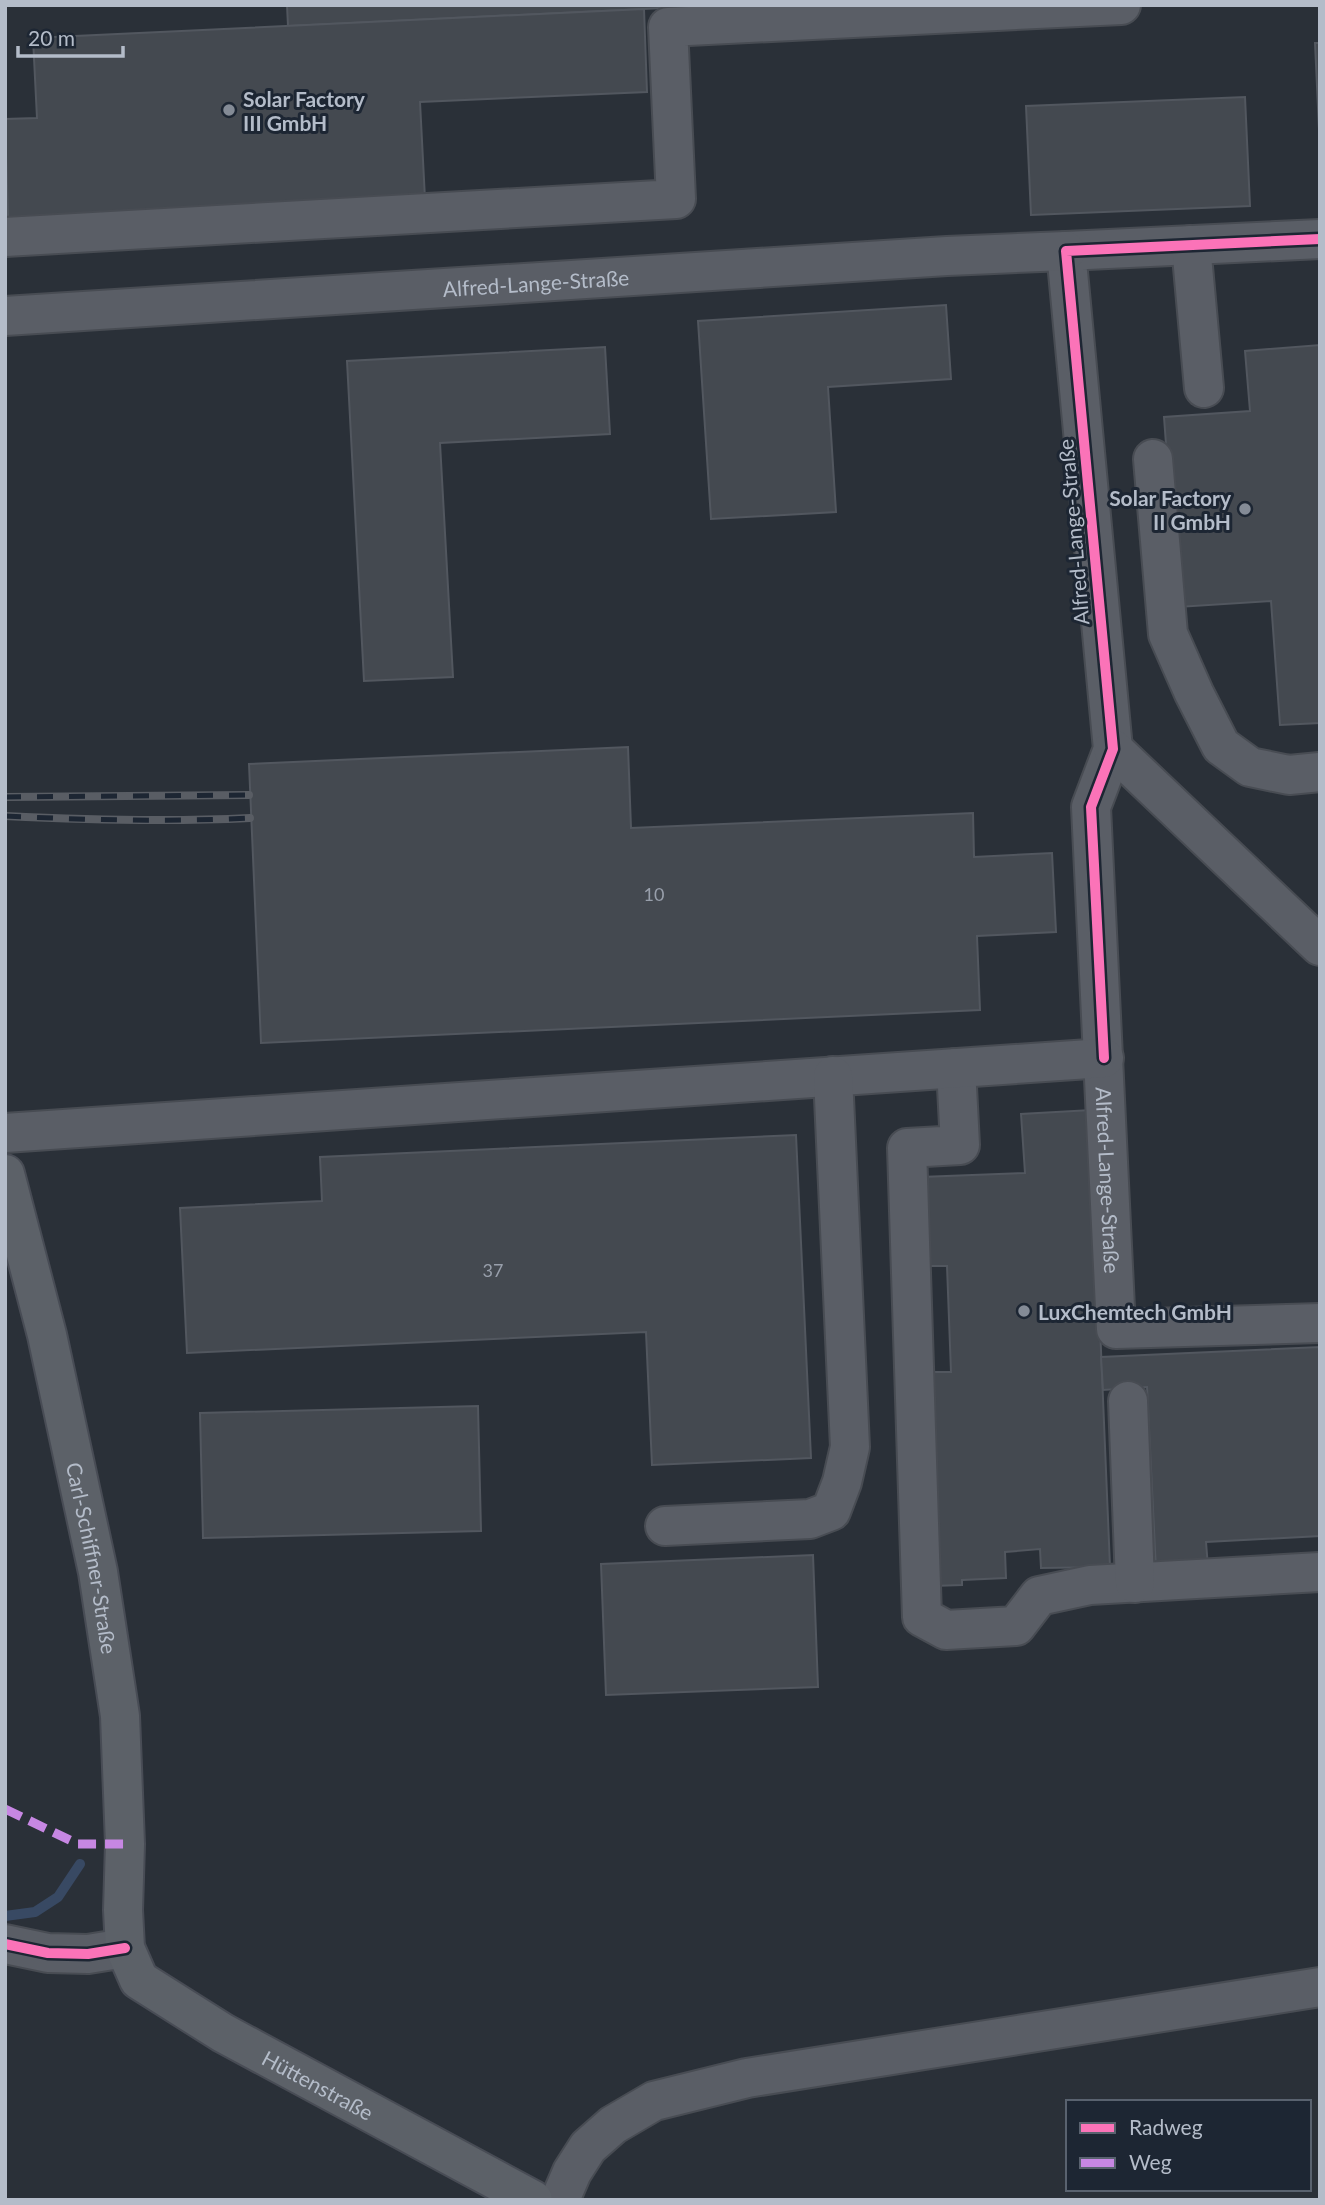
<svg xmlns="http://www.w3.org/2000/svg" width="1325" height="2205" font-family="Lato,sans-serif">
<style>
.lines{fill:none;stroke-linecap:round;stroke-linejoin:round}
.stream{stroke:#384963;stroke-width:10}
.building{fill:#444950;stroke:#52575f;stroke-width:2}
.minor-casing{stroke:#484c53;stroke-width:42}
.major-casing{stroke:#484c55;stroke-width:42}
.minor{stroke:#5a5e66;stroke-width:38}
.major{stroke:#5c6168;stroke-width:38}
.rail-casing{stroke:#595d64;stroke-width:8}
.rail{stroke:#1d2633;stroke-width:5;stroke-dasharray:16;stroke-linecap:butt}
.quiet{stroke:#c787e3;stroke-width:9;stroke-dasharray:18 9;stroke-linecap:butt}
.cycleway-casing{stroke:#1d2633;stroke-width:15}
.cycleway{stroke:#fb73b8;stroke-width:10}
.poi-dot{fill:#848b96;stroke:#1d2633;stroke-width:2.5}
.labels{text-anchor:middle;dominant-baseline:central;stroke-width:6;stroke-linejoin:round;paint-order:stroke}
.number-label{font-size:18px;fill:#989fab}
.poi-label{font-size:21px;font-weight:bold;fill:#b4bcc9;stroke:#1d2633;text-anchor:start}
.street-label{font-size:21px;fill:#b4bcc9;stroke:#1d2633}
</style>
<rect width="100%" height="100%" fill="#2a3038"/>
<g class="lines">
<polyline class="stream" points="5,1916 35,1912 58,1897 80,1864"/>
</g>
<g class="building">
<polygon points="287,5 726,5 288,26"/>
<polygon points="644,9 647,92 420,102 425,199 8,219 5,119 37,118 33,38"/>
<polygon points="1315,43 1320,43 1320,151"/>
<polygon points="1245,97 1250,206 1031,215 1026,106"/>
<polygon points="946,305 951,379 828,387 836,512 711,519 698,321"/>
<polygon points="1320,345 1320,723 1280,725 1271,601 1178,607 1164,417 1250,411 1245,351"/>
<polygon points="605,347 610,434 440,443 453,677 364,681 347,361"/>
<polygon points="628,747 631,828 973,813 974,857 1052,853 1056,932 977,936 980,1010 261,1043 249,764"/>
<polygon points="1091,1110 1110,1567 1041,1568 1040,1549 1005,1552 1006,1578 962,1580 962,1585 933,1586 923,1372 951,1372 947,1266 924,1266 921,1177 1025,1173 1021,1114"/>
<polygon points="796,1135 811,1458 652,1465 646,1332 187,1353 180,1208 322,1201 320,1157"/>
<polygon points="1320,1347 1320,1536 1206,1542 1208,1567 1156,1570 1147,1387 1103,1390 1101,1357"/>
<polygon points="478,1406 481,1531 203,1538 200,1413"/>
<polygon points="813,1555 818,1687 606,1695 601,1564"/>
</g>
<g class="lines">
<g class="minor-casing">
<g id="minor">
<polyline points="5,237 676,199 668,27 1121,5"/>
<path id="s1" d="M1320,239L1066,251L1113,749L1091,807L1116,1329L1320,1323"/>
<polyline points="1191,245 1204,388"/>
<path id="s2" d="M5,316L947,256L1066,251"/>
<polyline points="1153,459 1168,634 1194,693 1221,746 1250,767 1289,775 1320,772"/>
<polyline points="1113,749 1320,946"/>
<polyline points="956,1068 960,1145 907,1148 922,1617 946,1630 1016,1626 1039,1596 1090,1585 1320,1572"/>
<polyline points="5,1133 1104,1058"/>
<polyline points="1128,1401 1135,1583"/>
<polyline points="665,1526 810,1519 831,1511 842,1482 850,1447 833,1076"/>
<polyline points="5,1944 48,1953 88,1954 125,1948"/>
<polyline points="560,2200 572,2172 588,2147 613,2125 654,2101 747,2078 1320,1987"/>
</g>
</g>
<g class="major-casing">
<g id="major">
<path id="s3" d="M5,1174L47,1335L98,1572L120,1716L125,1844L123,1910L125,1948L139,1980L223,2033L533,2200"/>
</g>
</g>
<use href="#minor" class="minor"/>
<use href="#major" class="major"/>
<g class="rail-casing">
<g id="rail">
<polyline points="5,797 249,795"/>
<path d="M5,816C87,820 168,822 250,818"/>
</g>
</g>
<use href="#rail" class="rail"/>
<polyline class="quiet" points="5,1809 78,1844 125,1844"/>
<g class="cycleway-casing">
<g id="cycleway">
<polyline points="1104,1058 1091,807 1113,749 1066,251 1320,239"/>
<polyline points="5,1944 48,1953 88,1954 125,1948"/>
</g>
</g>
<use href="#cycleway" class="cycleway"/>
</g>
<g class="poi-dot">
<circle cx="229" cy="110" r="7"/>
<circle cx="1245" cy="509" r="7"/>
<circle cx="1024" cy="1311" r="7"/>
</g>
<g class="labels">
<g class="number-label">
<text x="654" y="894">10</text>
<text x="493" y="1270">37</text>
</g>
<g class="poi-label">
<text x="243" y="98">Solar Factory<tspan x="243" dy="24">III GmbH</tspan></text>
<text x="1231" y="497" text-anchor="end">Solar Factory<tspan x="1231" dy="24">II GmbH</tspan></text>
<text x="1038" y="1311">LuxChemtech GmbH</text>
</g>
<g class="street-label">
<text stroke="none"><textPath href="#s2" startOffset="532">Alfred-Lange-Straße</textPath></text>
<text transform="translate(1073 532) rotate(-95)">Alfred-Lange-Straße</text>
<text stroke="none"><textPath href="#s1" startOffset="1190">Alfred-Lange-Straße</textPath></text>
<text stroke="none"><textPath href="#s3" startOffset="394">Carl-Schiffner-Straße</textPath></text>
<text stroke="none"><textPath href="#s3" startOffset="1029">Hüttenstraße</textPath></text>
</g>
</g>
<rect width="1325" height="2205" fill="none" stroke="#b4bcc9" stroke-width="14"/>
<rect x="1066" y="2100" width="245" height="91" fill="#1d2633" stroke="#59626f" stroke-width="2"/>
<rect x="1080" y="2123" width="35" height="10" fill="#fb73b8" stroke="#59626f" stroke-width="2"/>
<text x="1129" y="2135" font-size="21" fill="#b4bcc9">Radweg</text>
<rect x="1080" y="2158" width="35" height="10" fill="#c787e3" stroke="#59626f" stroke-width="2"/>
<text x="1129" y="2170" font-size="21" fill="#b4bcc9">Weg</text>
<path d="M18 46v10h105v-10" fill="none" stroke="#b4bcc9" stroke-width="3.5"/>
<text x="28" y="46" font-size="21" fill="#b4bcc9" stroke="#1d2633" stroke-width="5" paint-order="stroke">20 m</text>
</svg>
